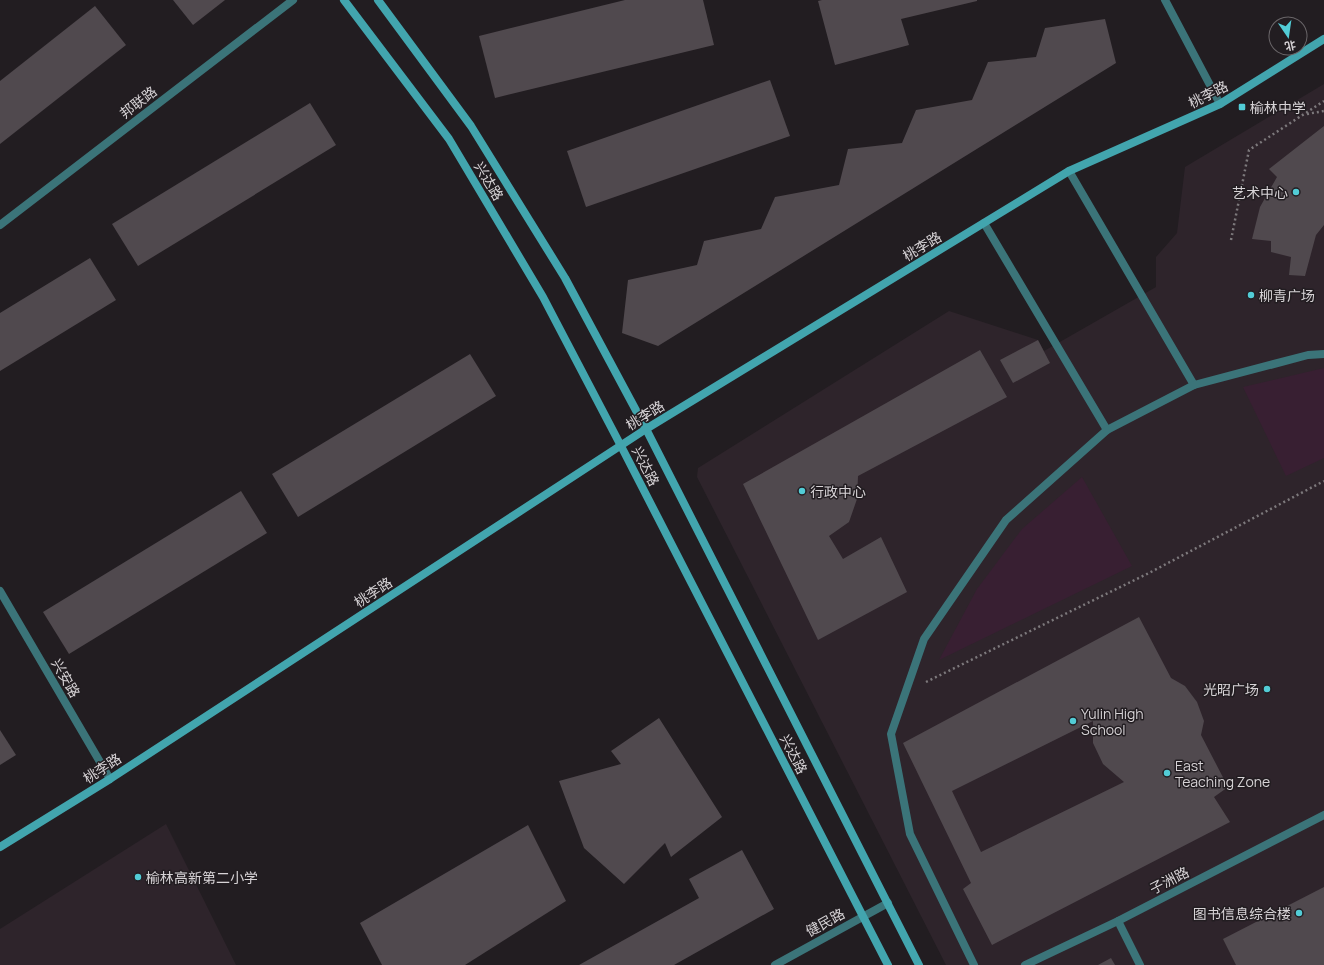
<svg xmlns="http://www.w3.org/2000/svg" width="1324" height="965" font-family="Manrope,'Noto Sans SC',sans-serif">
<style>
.built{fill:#2e242b}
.green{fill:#381f32}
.building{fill:#50494e;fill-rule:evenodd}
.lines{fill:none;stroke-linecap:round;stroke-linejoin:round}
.path{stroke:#7d797c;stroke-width:2.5;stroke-dasharray:2 3;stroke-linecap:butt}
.service{stroke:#3b7479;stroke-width:8}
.tertiary{stroke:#3b7479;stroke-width:8}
.secondary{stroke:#42a5ae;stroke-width:8}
.poi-dot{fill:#52ccd6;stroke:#221d21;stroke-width:1.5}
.labels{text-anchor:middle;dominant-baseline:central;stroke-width:3;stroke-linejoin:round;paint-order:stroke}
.street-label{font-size:14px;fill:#d7d3d6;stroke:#221d21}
.poi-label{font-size:14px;fill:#d7d3d6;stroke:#221d21;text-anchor:start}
</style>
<rect width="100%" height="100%" fill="#221d21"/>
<g class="built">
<polygon points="1324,84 1324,965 946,965 697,477 698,468 949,311 1038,340 1044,351 1156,287 1156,257 1177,233 1185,167"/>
<polygon points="166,824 236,965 0,965 0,929"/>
</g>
<g class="green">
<polygon points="1324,368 1324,458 1286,476 1243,387"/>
<polygon points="1082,477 1132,566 939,660 977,589 1022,529"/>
</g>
<g class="building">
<polygon points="173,0 225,0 193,25"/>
<polygon points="625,0 703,0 714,45 495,98 479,36"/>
<polygon points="822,0 977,0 977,1 901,19 909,45 835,65 818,1"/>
<polygon points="95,6 126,45 0,144 0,81"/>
<polygon points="1105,19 1116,63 658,346 622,333 628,280 697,265 704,241 761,229 775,197 839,185 848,149 902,143 916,110 972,100 988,62 1036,57 1045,28"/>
<polygon points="770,80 790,136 586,207 567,151"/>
<polygon points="310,103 336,145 138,266 112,224"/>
<polygon points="1324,126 1324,225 1316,235 1305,276 1289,275 1291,257 1271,252 1271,241 1252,239 1260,207 1277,177 1269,169"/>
<polygon points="90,258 116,300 0,371 0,313"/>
<polygon points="1038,340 1050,363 1013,383 1000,360"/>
<polygon points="980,350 1007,397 858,476 857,499 849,522 829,536 843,559 881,537 907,592 818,640 743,484"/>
<polygon points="470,354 496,396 298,517 272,474"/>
<polygon points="241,491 267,533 69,654 43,612"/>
<path d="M1139,617L1171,678L1185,686L1197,702L1204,721L1201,735L1228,787L1214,797L1230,822L992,945L963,889L971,883L903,743ZM1093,721V743L1103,764L1124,782L981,852L952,791Z"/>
<polygon points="659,718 722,817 671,857 665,843 624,884 584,848 559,781 621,764 611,751"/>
<polygon points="0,730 16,755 0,765"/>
<polygon points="528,825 566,901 465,965 382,965 360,923"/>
<polygon points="742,850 774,909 674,965 579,965 699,898 689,879"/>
<polygon points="1324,887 1324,965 1236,965 1223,939"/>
<polygon points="1111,958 1115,965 1098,965"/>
</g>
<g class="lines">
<g class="path">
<polyline points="1307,114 1324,111"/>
<polyline points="1231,240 1249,150 1324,101"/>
<polyline points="926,682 1149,573 1324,481"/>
</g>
<g class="service">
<polyline points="1069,171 1194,385"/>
<polyline points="984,223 1107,430"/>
<polyline points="1118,921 1140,965"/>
<polyline points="974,965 910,834 891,734 924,639 1006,520 1107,430 1194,385 1308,355 1324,354"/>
<polyline points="1025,965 1118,921 1324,815"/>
</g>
<g class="tertiary">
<polyline points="1165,0 1220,104"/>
<polyline points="0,225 293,0"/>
<polyline points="0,591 110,779"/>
<polyline points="775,965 888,903"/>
</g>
<g class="secondary">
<polyline points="344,0 449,139 543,297 621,446 888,965"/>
<polyline points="378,0 471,126 565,278 646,429 919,965"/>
<polyline points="0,847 110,779 646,429 1069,171 1220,104 1324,39"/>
</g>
</g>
<g class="poi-dot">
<rect x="1238" y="103" width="8" height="8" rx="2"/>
<circle cx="1296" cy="192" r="4"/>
<circle cx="1251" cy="295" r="4"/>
<circle cx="802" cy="491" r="4"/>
<circle cx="1267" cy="689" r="4"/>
<circle cx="1073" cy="721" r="4"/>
<circle cx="1167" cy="773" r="4"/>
<circle cx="138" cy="877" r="4"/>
<circle cx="1299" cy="913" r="4"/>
</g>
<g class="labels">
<g class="street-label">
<text transform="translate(1208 94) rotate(-27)">桃李路</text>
<text transform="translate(138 102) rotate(-38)">邦联路</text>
<text transform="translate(489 181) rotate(59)">兴达路</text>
<text transform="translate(922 246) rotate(-31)">桃李路</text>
<text transform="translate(645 415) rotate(-32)">桃李路</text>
<text transform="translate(646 466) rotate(63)">兴达路</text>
<text transform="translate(373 592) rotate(-33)">桃李路</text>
<text transform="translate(66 678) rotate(60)">兴安路</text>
<text transform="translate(794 754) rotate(63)">兴达路</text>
<text transform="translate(102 768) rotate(-33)">桃李路</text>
<text transform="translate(1169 880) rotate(-27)">子洲路</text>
<text transform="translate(825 922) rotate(-29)">健民路</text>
</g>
<g class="poi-label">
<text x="1250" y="107">榆林中学</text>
<text x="1288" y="192" text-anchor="end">艺术中心</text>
<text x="1259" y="295">柳青广场</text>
<text x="810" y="491">行政中心</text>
<text x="1259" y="689" text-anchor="end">光昭广场</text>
<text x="1081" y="713">Yulin High<tspan x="1081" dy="16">School</tspan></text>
<text x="1175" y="765">East<tspan x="1175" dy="16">Teaching Zone</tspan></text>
<text x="146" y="877">榆林高新第二小学</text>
<text x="1291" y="913" text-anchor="end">图书信息综合楼</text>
</g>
</g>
<g transform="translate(1288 36) rotate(167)"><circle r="19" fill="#221d21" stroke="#6a6669"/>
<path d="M0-3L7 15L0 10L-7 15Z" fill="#52ccd6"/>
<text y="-6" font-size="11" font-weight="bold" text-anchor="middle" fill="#d7d3d6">北</text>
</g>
</svg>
